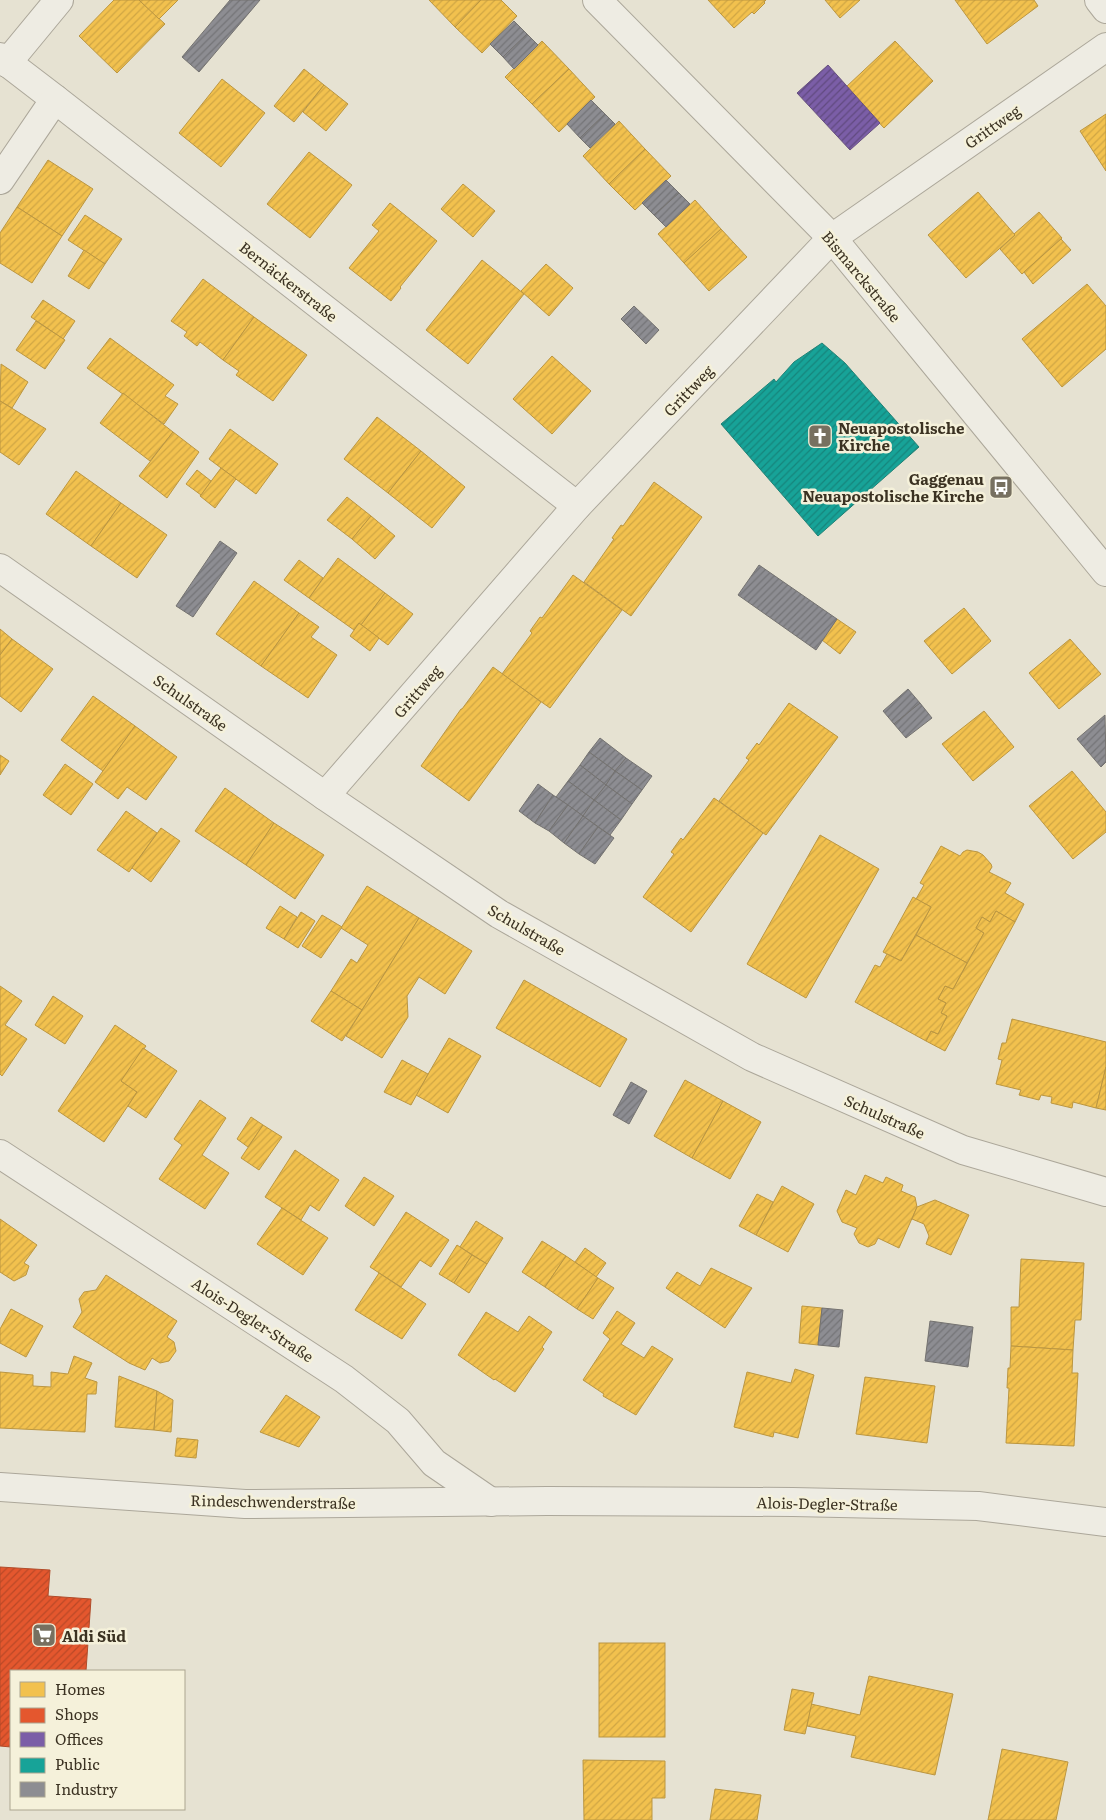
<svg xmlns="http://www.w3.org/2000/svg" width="1106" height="1820" font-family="Literata,serif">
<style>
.homes{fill:url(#homes-hatch);stroke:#bb9641}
.shops{fill:url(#shops-hatch);stroke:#b14c2a}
.offices{fill:url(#offices-hatch);stroke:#68517f}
.public{fill:url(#public-hatch);stroke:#228175}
.industry{fill:url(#industry-hatch);stroke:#747270}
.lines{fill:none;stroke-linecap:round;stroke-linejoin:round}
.minor-casing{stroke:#aca79a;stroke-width:30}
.minor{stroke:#eeece3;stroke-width:28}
.labels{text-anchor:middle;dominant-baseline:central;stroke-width:5;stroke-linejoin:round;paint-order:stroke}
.street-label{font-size:15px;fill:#3b3222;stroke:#f5f1da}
.poi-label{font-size:15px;font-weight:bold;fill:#3b3222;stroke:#f5f1da;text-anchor:start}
</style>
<defs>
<pattern id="homes-hatch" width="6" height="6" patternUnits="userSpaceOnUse" patternTransform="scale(1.25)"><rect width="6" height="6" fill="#f2c14e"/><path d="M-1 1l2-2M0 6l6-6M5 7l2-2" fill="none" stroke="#d0a644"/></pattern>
<pattern id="shops-hatch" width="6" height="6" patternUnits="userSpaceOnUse" patternTransform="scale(1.25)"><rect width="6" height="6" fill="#e4572e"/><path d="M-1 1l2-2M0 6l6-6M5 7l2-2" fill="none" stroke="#ba4927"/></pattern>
<pattern id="offices-hatch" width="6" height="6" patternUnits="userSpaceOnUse" patternTransform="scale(1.25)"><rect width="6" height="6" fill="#7b5ea7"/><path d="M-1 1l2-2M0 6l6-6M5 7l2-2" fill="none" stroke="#614a80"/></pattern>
<pattern id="public-hatch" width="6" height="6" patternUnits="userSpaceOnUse" patternTransform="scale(1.25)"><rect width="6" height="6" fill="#17a398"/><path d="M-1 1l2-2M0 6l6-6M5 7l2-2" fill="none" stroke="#16857c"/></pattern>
<pattern id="industry-hatch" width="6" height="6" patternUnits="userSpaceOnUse" patternTransform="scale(1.25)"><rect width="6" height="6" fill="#8d8d92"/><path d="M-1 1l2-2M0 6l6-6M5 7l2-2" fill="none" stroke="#747477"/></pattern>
</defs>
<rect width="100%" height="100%" fill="#e6e2d2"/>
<g class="homes">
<polygon points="114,0 139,0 165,24 117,73 79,36"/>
<polygon points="139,0 178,0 159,19"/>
<polygon points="429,0 481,0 455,27"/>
<polygon points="481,0 501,0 517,16 482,53 455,27"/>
<polygon points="708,0 766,0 764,2 765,3 754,14 752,12 734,28"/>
<polygon points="825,0 860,0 840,18"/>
<polygon points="955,0 1034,0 1038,6 987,44"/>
<polygon points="542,41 569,69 532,104 505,77"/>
<polygon points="895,41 933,81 884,128 846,87"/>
<polygon points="304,69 324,85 294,122 274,106"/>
<polygon points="569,69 595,97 559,132 532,104"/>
<polygon points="222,79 265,113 221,167 179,133"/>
<polygon points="324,85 348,104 326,131 303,112"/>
<polygon points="1106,114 1106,171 1080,131"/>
<polygon points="619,121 645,149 609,184 583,156"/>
<polygon points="645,149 671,176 635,210 609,184"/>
<polygon points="309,152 352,185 310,238 267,204"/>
<polygon points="48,160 93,189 62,236 17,207"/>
<polygon points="463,184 495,211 473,237 441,209"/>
<polygon points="978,192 1015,235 966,278 928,235"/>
<polygon points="695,200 721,229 684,263 658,234"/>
<polygon points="390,203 437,241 400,287 401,288 391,301 349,268 379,231 372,225"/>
<polygon points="17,207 62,236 32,283 0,263 0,233"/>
<polygon points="1039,212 1062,238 1022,274 1000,249 1015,235 1014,234"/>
<polygon points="85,215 122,239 105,264 68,240"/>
<polygon points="721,229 747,257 709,291 684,263"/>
<polygon points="1061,239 1071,250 1033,284 1024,272"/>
<polygon points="84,250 105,264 89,289 68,276"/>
<polygon points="482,260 524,294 468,364 426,330"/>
<polygon points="546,264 573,288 549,316 521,291"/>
<polygon points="203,279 254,317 223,360 200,342 197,346 184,336 187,332 171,321"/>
<polygon points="1087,284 1106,306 1106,349 1062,387 1022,339"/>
<polygon points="43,300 75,321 63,339 31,317"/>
<polygon points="254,317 307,355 273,401 236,375 239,371 223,360"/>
<polygon points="36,321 65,340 45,369 16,350"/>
<polygon points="110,338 174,385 165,396 178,404 164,424 87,368"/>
<polygon points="552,356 591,391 552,434 513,399"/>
<polygon points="1,364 28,382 12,408 0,401"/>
<polygon points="123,393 173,432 150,461 100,423"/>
<polygon points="0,401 46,429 19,465 0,452"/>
<polygon points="377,417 421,451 388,493 344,459"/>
<polygon points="230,429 278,464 256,494 209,459"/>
<polygon points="173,432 199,452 167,498 139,476"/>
<polygon points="421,451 465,487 432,528 388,493"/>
<polygon points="221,468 236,479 215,508 200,496"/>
<polygon points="197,470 211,481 201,495 186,484"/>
<polygon points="76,471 121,503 91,546 46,514"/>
<polygon points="654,482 702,517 631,616 584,582 614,539 612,538 621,525 623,526"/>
<polygon points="347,497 371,516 352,539 327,520"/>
<polygon points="121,503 167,535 137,578 91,546"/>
<polygon points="371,516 395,536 375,559 352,539"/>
<polygon points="338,558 385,593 361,625 359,623 354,630 309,598"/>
<polygon points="299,560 323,578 309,598 284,580"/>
<polygon points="573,575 622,610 550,708 502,674 532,633 530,631 540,617 542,618"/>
<polygon points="254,581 299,613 261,666 216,634"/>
<polygon points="385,593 413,614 388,645 361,625"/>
<polygon points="964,608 991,641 952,674 924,641"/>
<polygon points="299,613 319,627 311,637 337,655 308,698 261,666"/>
<polygon points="837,619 856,632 840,654 822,640"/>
<polygon points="359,623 379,638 370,651 350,636"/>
<polygon points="0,629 12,639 0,655"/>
<polygon points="12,639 53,669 21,712 0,696 0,655"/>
<polygon points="1070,639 1101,674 1059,709 1029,673"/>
<polygon points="493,667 541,702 469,801 421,766 461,709 462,709"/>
<polygon points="93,696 135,726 103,771 61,740"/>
<polygon points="789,703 838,737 766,835 719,801 749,760 746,758 757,743 759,745"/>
<polygon points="984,711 1014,747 973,781 942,744"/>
<polygon points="135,726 177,757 146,800 127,787 118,799 95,782"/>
<polygon points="0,755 9,761 0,775"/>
<polygon points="65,764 93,784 71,815 43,795"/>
<polygon points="1072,771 1106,812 1106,832 1073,859 1029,806"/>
<polygon points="225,788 274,823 246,865 195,831"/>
<polygon points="714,798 763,833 691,932 643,897 674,854 671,852 681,838 683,840"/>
<polygon points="126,811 157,833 129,872 97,850"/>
<polygon points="274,823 324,855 295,899 246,865"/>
<polygon points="161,828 180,841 151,882 132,868"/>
<polygon points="820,835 879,869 806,998 747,964"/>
<polygon points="941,846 960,856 963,852 967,850 978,852 983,855 991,864 992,867 989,872 1011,883 1005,893 1024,904 1015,922 996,911 990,922 982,917 976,928 984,933 967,963 916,935 931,907 916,899 924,885 920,883"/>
<polygon points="367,886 419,918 362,1010 331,991 351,959 357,963 368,945 341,928"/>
<polygon points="913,897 931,907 901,961 883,952"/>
<polygon points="280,906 297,917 284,939 266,928"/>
<polygon points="996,911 1015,922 945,1051 926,1041 931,1031 938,1034 947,1016 941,1013 946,1003 938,999 945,986 953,989 984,933 976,928 982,917 990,922"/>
<polygon points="301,912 315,921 298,948 284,939"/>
<polygon points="322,915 342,927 321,958 302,946"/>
<polygon points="419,918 472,951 445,994 419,977 407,996 408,1017 382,1058 346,1036"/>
<polygon points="916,935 967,963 953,989 945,986 938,999 946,1003 941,1013 947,1016 938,1034 931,1031 926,1041 855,1002 875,965 880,967 887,954 901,961"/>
<polygon points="524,980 627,1039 600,1087 496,1028"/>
<polygon points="0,986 22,1001 5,1025 27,1039 2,1076 0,1074"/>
<polygon points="331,991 362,1010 342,1041 311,1021"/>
<polygon points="53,996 83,1016 65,1044 35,1025"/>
<polygon points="1012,1019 1106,1042 1106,1067 1096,1108 1073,1102 1072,1108 1051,1103 1052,1097 1041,1095 1039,1100 1019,1095 1021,1090 996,1084 1002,1060 998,1059 1002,1043 1006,1043"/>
<polygon points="115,1025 146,1046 121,1081 137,1092 104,1142 58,1111"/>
<polygon points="449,1038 481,1056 448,1113 416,1095"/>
<polygon points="143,1048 177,1071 146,1118 128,1106 137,1092 121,1081"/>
<polygon points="402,1060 428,1074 411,1105 384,1092"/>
<polygon points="1106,1067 1106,1110 1096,1108"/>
<polygon points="685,1080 723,1101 692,1158 654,1136"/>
<polygon points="200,1100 226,1118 202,1155 229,1173 205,1209 159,1179 182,1145 174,1139"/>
<polygon points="723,1101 761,1122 730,1179 692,1158"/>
<polygon points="251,1117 263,1125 248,1147 237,1139"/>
<polygon points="263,1125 282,1137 259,1170 241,1158"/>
<polygon points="295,1150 339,1180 319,1211 310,1205 301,1220 265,1197"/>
<polygon points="865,1175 883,1183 886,1177 903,1185 901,1191 915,1197 917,1207 899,1248 878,1238 875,1244 868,1247 859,1243 854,1234 857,1228 842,1222 837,1211 846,1190 856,1195"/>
<polygon points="364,1177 394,1196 374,1226 345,1206"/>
<polygon points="782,1186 814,1204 788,1252 756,1235"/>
<polygon points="757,1194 773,1202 756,1235 739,1226"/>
<polygon points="935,1200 969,1215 951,1255 926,1244 929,1236 924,1224 912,1219 917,1207"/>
<polygon points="282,1208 328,1238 303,1275 257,1244"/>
<polygon points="406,1212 449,1240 431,1267 420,1260 401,1287 370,1267"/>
<polygon points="0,1219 37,1245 24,1263 29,1266 26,1275 14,1281 0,1272"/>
<polygon points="476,1221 503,1238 487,1264 460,1247"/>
<polygon points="542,1241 566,1256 545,1287 522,1272"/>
<polygon points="457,1245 472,1255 454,1283 439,1274"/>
<polygon points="585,1248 606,1263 596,1277 575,1262"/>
<polygon points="472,1255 487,1264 469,1293 454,1283"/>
<polygon points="566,1256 598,1278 577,1309 545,1287"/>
<polygon points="1021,1259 1084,1263 1081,1320 1075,1320 1073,1350 1011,1346 1011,1307 1019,1307"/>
<polygon points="711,1268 752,1288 725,1328 666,1288 677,1272 700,1286"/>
<polygon points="379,1273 426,1304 402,1339 355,1310"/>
<polygon points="106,1275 177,1321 167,1337 174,1342 176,1351 169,1361 160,1363 152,1358 145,1370 129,1363 73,1327 82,1312 79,1299 84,1292 96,1290"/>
<polygon points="598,1278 614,1288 593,1319 577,1309"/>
<polygon points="802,1306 822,1308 818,1345 799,1343"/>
<polygon points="11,1309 43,1326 26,1357 0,1343 0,1329"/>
<polygon points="617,1311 635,1323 621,1344 644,1358 652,1346 673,1359 636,1415 603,1396 604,1394 583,1380 610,1339 603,1333"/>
<polygon points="486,1312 518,1332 529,1316 552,1332 542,1347 544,1349 515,1392 495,1379 494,1380 458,1355"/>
<polygon points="1011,1346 1073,1350 1072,1373 1078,1373 1074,1446 1006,1443 1009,1388 1007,1388 1008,1368 1010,1368"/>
<polygon points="74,1356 92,1363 85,1378 97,1382 96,1394 87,1394 85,1432 0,1428 0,1372 33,1375 33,1386 51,1387 51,1372 68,1374"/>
<polygon points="795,1369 814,1375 798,1438 774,1432 773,1437 734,1427 747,1372 791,1383"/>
<polygon points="119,1376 157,1391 154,1430 115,1427"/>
<polygon points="865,1377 935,1386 927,1443 856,1434"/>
<polygon points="157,1391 173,1400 171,1432 154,1430"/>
<polygon points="286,1395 320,1417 299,1447 260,1432"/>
<polygon points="177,1438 198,1440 196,1458 175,1456"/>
<rect x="599" y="1643" width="66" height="94"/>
<polygon points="869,1676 953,1694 935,1775 851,1757 856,1736 807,1726 811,1704 860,1715"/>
<polygon points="792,1689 814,1693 805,1734 784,1730"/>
<polygon points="1002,1749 1068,1762 1056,1820 988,1820"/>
<polygon points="583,1760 665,1761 665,1798 652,1798 652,1820 584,1820"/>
<polygon points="715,1789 761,1795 757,1820 710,1820"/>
</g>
<polygon class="shops" points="0,1567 50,1570 48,1596 91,1599 86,1671 11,1671 11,1747 0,1746"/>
<polygon class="offices" points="828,65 880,123 850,150 797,93"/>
<polygon class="public" points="822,343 845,363 919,447 818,536 721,424 774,379 776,382 794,362"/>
<g class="industry">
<polygon points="230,0 260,0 199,72 182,57"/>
<polygon points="514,21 527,34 503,57 490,44"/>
<polygon points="527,34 538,45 514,69 503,57"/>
<polygon points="591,100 605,114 580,138 567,124"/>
<polygon points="605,114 615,124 590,148 580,138"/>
<polygon points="666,180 679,193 654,215 642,203"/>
<polygon points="679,193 690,204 666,227 654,215"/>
<polygon points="634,306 659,330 646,344 621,319"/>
<polygon points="220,541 237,553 193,617 176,606"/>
<polygon points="759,565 837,619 816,650 738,595"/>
<polygon points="908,689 920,703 894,724 883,711"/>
<polygon points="920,703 932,718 906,738 894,724"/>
<polygon points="1105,715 1106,762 1101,767 1077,739"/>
<polygon points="600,738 626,758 615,771 589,752"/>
<polygon points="589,752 615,771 606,785 580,765"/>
<polygon points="626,758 652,776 642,790 615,771"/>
<polygon points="580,765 606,785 594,800 568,781"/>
<polygon points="615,771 642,790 632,804 606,785"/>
<polygon points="568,781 594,800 583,816 556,797"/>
<polygon points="538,784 553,795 535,823 519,811"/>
<polygon points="606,785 632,804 621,820 594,800"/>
<polygon points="553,795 568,805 549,831 535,823"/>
<polygon points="594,800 621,820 610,835 583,816"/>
<polygon points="568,805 583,816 564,843 549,831"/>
<polygon points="583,816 598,827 579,854 564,843"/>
<polygon points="598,827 614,838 595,864 579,854"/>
<polygon points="631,1082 647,1091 629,1124 613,1115"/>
<polygon points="822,1308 843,1310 839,1347 818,1345"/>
<polygon points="930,1321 973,1327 968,1367 925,1361"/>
</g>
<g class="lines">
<g class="minor-casing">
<g id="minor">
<polyline points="597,0 832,238 1106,572"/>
<polyline points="1099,0 1106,9"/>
<polyline points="0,57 55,99 577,506"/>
<polyline points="7,63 59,0"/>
<polyline points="0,180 55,99"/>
<polyline points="0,568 325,796 499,914 752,1057 963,1150 1106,1192"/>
<polyline points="325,796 577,506 832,238 1106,47"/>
<polyline points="0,1154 344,1379 398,1421 434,1463 491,1502"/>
<polyline points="0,1487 245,1504 547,1501 793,1502 978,1506 1106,1522"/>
</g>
</g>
<use href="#minor" class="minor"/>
</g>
<defs>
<g id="church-square" transform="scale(1.25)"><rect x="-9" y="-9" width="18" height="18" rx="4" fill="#777060" stroke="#f5f1da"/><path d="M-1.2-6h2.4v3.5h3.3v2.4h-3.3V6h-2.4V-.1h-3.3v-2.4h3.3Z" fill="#fff"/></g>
<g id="bus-square" transform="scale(1.25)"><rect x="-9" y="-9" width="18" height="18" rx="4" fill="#777060" stroke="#f5f1da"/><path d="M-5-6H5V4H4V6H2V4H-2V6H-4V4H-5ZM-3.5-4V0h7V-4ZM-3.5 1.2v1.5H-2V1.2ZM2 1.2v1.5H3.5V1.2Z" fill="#fff"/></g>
<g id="supermarket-square" transform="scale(1.25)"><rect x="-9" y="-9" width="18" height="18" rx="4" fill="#777060" stroke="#f5f1da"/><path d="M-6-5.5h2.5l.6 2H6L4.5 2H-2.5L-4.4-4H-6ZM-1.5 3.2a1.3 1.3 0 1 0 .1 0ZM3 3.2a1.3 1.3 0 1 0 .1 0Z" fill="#fff"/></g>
</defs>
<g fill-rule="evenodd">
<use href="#church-square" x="820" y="436"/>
<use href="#bus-square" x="1001" y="487"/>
<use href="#supermarket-square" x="44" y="1635"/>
</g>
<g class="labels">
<g class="street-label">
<text transform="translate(992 126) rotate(-35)">Grittweg</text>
<text transform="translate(862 276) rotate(50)">Bismarckstraße</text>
<text transform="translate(289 281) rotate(38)">Bernäckerstraße</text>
<text transform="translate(688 390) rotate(-46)">Grittweg</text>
<text transform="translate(417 691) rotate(-49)">Grittweg</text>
<text transform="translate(191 702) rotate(35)">Schulstraße</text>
<text transform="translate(527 929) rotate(30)">Schulstraße</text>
<text transform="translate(885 1116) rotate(24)">Schulstraße</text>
<text transform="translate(253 1319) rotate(33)">Alois-Degler-Straße</text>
<text transform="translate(273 1501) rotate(1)">Rindeschwenderstraße</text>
<text transform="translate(827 1503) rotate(1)">Alois-Degler-Straße</text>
</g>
<g class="poi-label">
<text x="838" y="427">Neuapostolische<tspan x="838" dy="17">Kirche</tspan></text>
<text x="984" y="478" text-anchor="end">Gaggenau<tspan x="984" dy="17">Neuapostolische Kirche</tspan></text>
<text x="62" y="1635">Aldi Süd</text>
</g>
</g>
<rect x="10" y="1670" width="175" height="140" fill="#f5f1da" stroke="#aba590"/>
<rect x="20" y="1682" width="25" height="15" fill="#f2c14e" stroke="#aba590"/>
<text x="55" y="1695" font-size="15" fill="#3b3222">Homes</text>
<rect x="20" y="1708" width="25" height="15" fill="#e4572e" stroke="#aba590"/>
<text x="55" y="1720" font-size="15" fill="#3b3222">Shops</text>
<rect x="20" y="1732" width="25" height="15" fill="#7b5ea7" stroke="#aba590"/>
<text x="55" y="1745" font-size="15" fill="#3b3222">Offices</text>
<rect x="20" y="1758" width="25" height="15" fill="#17a398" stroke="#aba590"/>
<text x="55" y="1770" font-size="15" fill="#3b3222">Public</text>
<rect x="20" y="1782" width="25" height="15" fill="#8d8d92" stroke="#aba590"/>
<text x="55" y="1795" font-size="15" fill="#3b3222">Industry</text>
</svg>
